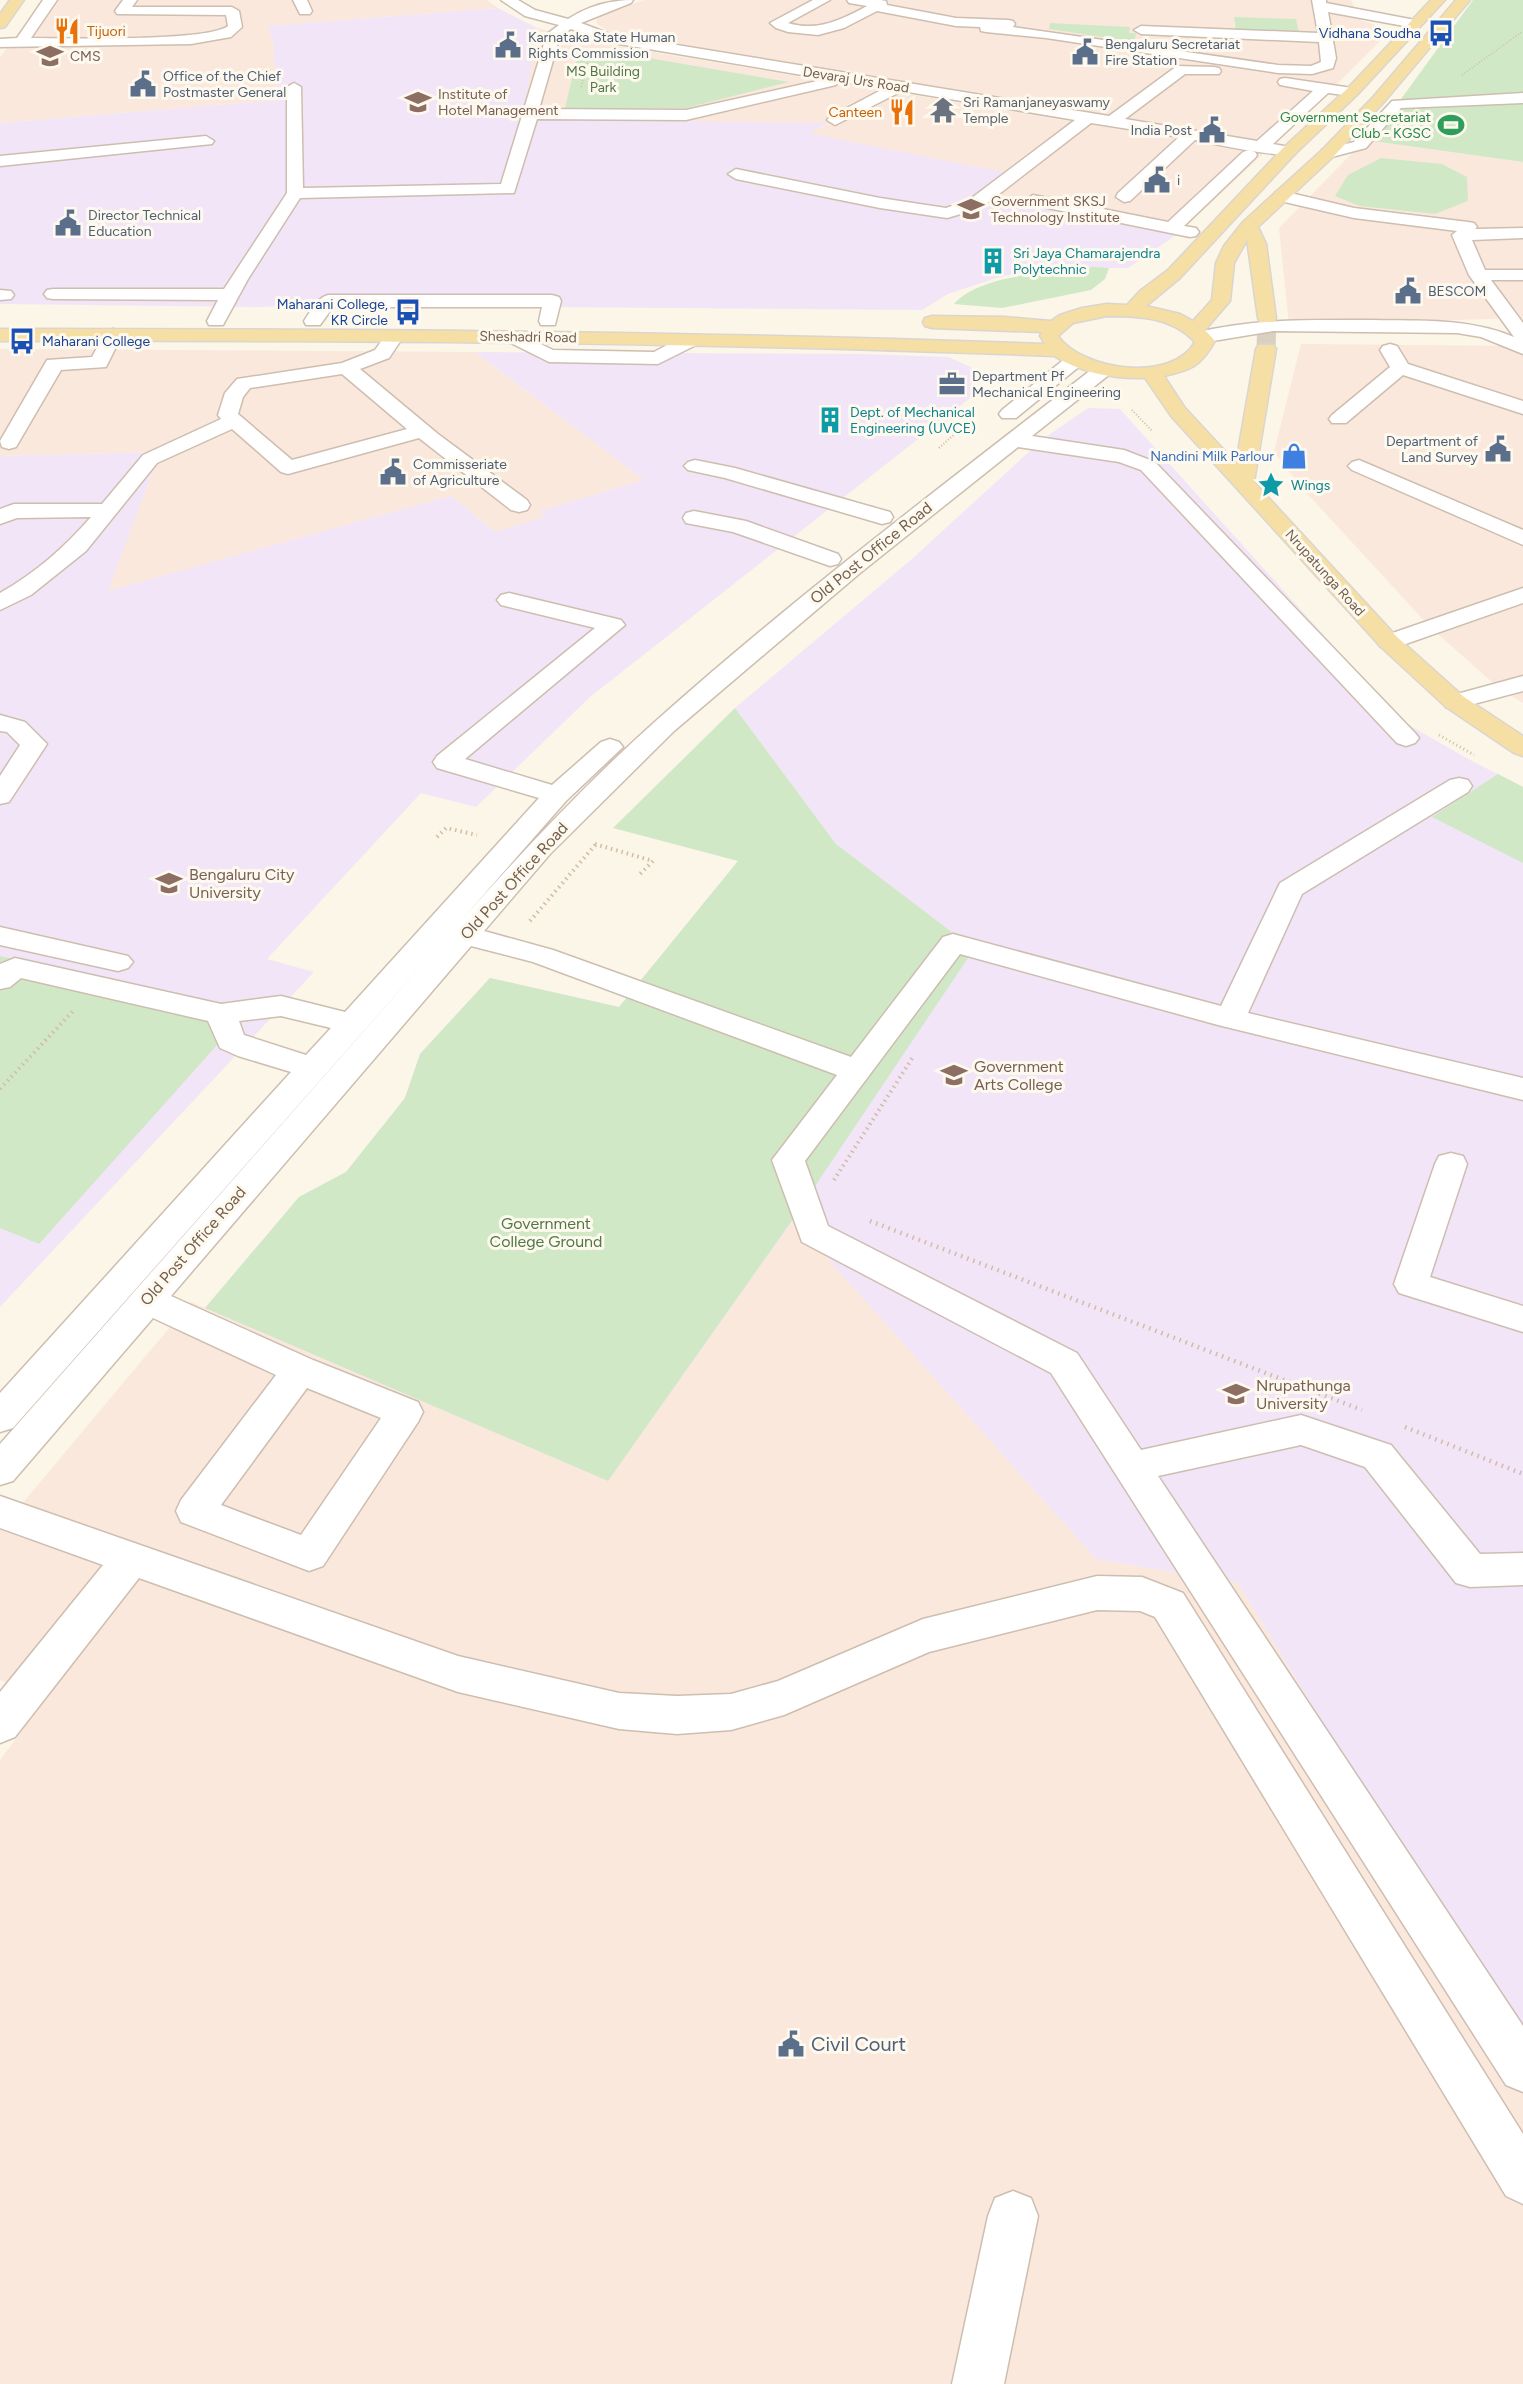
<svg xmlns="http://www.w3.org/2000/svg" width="1523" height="2384" font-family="Figtree,sans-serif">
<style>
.commercial{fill:#fbe8dd}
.education{fill:#f2e5f8}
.green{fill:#d1e8c7}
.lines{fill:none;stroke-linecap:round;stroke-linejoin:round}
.major-tunnel{stroke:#d9d0c1;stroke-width:19;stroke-dasharray:19 10;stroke-linecap:butt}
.minor-casing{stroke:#cdbeaf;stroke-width:3}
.major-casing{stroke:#dbd5d1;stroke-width:3}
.path-far4{stroke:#d4bba4;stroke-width:1.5;stroke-dasharray:1 2;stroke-linecap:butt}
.path-far3{stroke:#d4bba4;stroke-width:2;stroke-dasharray:1 2;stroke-linecap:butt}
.path-far2{stroke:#d4bba4;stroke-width:3;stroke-dasharray:1 3;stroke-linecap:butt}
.path-far1{stroke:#d4bba4;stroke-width:4;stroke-dasharray:1.5 4;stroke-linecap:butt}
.path{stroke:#d4bba4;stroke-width:4.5;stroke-dasharray:1.5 5;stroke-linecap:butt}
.minor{fill:#fff;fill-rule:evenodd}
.major{fill:#f5dfa5;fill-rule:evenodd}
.labels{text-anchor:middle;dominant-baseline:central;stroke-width:6;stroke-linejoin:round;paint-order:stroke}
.far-food-label{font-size:14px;fill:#c56008;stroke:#fef9ee;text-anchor:start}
.far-transit-label{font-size:14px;fill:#164399;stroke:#fef9ee;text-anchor:end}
.far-service-label{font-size:14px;fill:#4e5e75;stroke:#fef9ee;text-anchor:start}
.far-education-label{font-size:14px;fill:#785e54;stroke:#fef9ee;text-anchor:start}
.far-park-label{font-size:14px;fill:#507846;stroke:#fef9ee}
.far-street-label{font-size:14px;fill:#745f4d;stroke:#fef9ee}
.far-worship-label{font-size:14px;fill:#5b616d;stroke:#fef9ee;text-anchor:start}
.far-leisure-label{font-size:14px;fill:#27864d;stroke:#fef9ee;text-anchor:end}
.far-culture-label{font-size:14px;fill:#0d838f;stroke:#fef9ee;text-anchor:start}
.far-shop-label{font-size:14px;fill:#366cbe;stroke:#fef9ee;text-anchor:end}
.street-label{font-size:16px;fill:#745f4d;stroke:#fef9ee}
.education-label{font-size:16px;fill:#785e54;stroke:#fef9ee;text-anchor:start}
.park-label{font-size:16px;fill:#507846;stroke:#fef9ee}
.near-service-label{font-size:20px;fill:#4e5e75;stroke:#fef9ee;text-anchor:start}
</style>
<rect width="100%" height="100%" fill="#fbf6e8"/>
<g class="commercial">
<polygon points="43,0 487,0 498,8 269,26 273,42 278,100 0,123 0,57"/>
<polygon points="644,0 1351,0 1360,20 1391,30 1339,82 1179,233 981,195 807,133 829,124 522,119 537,28 604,44 1172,138 1186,128 707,49 608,31 596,23 597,19 605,13"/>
<polygon points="1365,140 1523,162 1523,318 1289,325 1279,228"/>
<polygon points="1301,344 1523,346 1523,703 1501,690 1430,627 1302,488 1274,452"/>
<polygon points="0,349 475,352 644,480 540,511 546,517 495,532 451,496 107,592 160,452 0,456"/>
<polygon points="793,1219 1096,1559 1238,1583 1523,2054 1523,2384 0,2384 0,1760 47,1698 0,1680 0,1530 191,1302 608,1481"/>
</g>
<g class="education">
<polygon points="498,8 537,28 523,119 830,123 808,133 1008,173 982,195 1179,233 1128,268 1075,268 1003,276 948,294 922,310 547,307 478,303 345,303 260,307 0,304 0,123 278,100 273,42 268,26"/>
<polygon points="475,352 862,354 948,357 977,370 974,395 590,697 476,807 421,793 267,959 314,972 0,1307 0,456 160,452 108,591 451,496 495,532 545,517 539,511 644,480"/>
<polygon points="1088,408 1120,409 1400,720 1470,760 1523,787 1523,2054 1238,1583 1096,1559 793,1220 608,1481 205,1308 299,1197 346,1172 405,1098 420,1054 490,978 619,1007 738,861 910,902 836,844 735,708 913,558 1043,439"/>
</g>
<g class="green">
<polygon points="1473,0 1523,0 1523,162 1365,140 1393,110"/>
<polygon points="1234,17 1296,19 1299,33 1236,31"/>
<polygon points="1050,23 1130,27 1129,33 1136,33 1135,39 1128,41 1049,29"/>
<polygon points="579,48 596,49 789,82 686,108 565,108"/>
<polygon points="1381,158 1442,164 1467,177 1468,201 1435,214 1359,206 1335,196 1348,175"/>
<path d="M1093,267L1109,268L1105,279L1091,290L1002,308L954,304C980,274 1054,272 1093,267Z"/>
<polygon points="735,708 836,844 974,949 793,1219 608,1481 205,1308 299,1197 346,1172 405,1098 420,1054 490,978 619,1007 738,861 613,828"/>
<polygon points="1498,774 1523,787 1523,863 1432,817"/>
<polygon points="0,956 244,1015 39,1244 0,1228"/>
</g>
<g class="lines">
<polyline class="major-tunnel" points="1266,349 1267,318"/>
<g class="minor-casing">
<g id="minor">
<path d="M43,0H57L31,38C66,38 207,42 228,26L226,15L117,14L115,11L123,0H137L132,7H232L239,11L242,27L231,37L191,44L0,47V39L17,38Z"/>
<polygon points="293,0 307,0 312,11 310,14 300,14"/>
<path d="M501,0H518L535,10L568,19C588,6 610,0 633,0L631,3L581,23L610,34L1109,116L1177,66L1214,67L1219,68L1221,71L1219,74H1185L1125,119L1257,141L1313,91L1280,85L1278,82L1280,79L1285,78L1352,88L1359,92L1352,96L1328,93L1273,144L1295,148L1297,151L1295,154C1278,158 1215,144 1195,140L1130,201L1124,202L1116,197L1118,193L1179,137L1091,123L981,208L947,218L880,208L736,179L728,174L736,169L880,198L946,208L969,200L1075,120L902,91L835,125L827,120L830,117L885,88L837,81L836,85L686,120L537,119L514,193L300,198L248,279L223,325H209L207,321L218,300L53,299L47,298L44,294L47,290L53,289H224L287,193V87L294,83L301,87L303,188L501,184L547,34L559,25L525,16ZM571,29L607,42L826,79L686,110L539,109L560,36Z"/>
<path d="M813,0H830L788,23C817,32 841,20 867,6L849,3L847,0H881L886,1L887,5L956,18L1008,20L1013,21L1015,24L1013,27L1278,65L1311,66L1321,62L1319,42L1141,34L1134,30L1141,26L1318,33L1312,0H1326V3L1415,20L1422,24L1415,28L1328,12L1336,58L1333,68L1312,74L1278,73L1046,38L986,32L981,31L980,27L956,26L877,11L844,28L818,35L788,32L776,28L770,23Z"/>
<polygon points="1523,93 1523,103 1401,108 1366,148 1328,158 1320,153 1322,150 1354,142 1392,101"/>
<polygon points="206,136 214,141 212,144 0,166 0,156"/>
<polygon points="1249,150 1255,152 1257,155 1255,158 1184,226 1196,228 1199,232 1196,236 1190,237 1033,205 1025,200 1033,195 1168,222 1243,152"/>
<path d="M1282,191L1354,208L1468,222L1474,223L1477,227L1475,229L1523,228V238L1472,240L1485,270H1523V280H1491L1523,323V354L1481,337L1457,333L1273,331L1201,343L1194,341L1192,337L1194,333C1256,318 1311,320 1373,320C1422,321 1469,318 1514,337L1469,275L1452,235L1457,231L1354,218L1276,200L1274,196L1276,192Z"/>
<polygon points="0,290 11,291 14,295 11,299 0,300"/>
<path d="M328,295H552L559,297L561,301L555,325H541L539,321L542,307H333L320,325H306L304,321C310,312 317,298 328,295Z"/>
<polygon points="113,329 120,331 122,335 106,367 61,370 16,447 9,449 2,447 0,441 47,360 92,357 106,331"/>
<path d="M394,331L401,333L403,337L389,358L360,369L438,434L527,500L530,505L527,510L519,512L511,510L419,438L288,474L281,472L232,429L157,463L86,551L31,595L0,610V593C34,574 65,547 91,517L17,518L0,524V509L14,504H102L143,455L221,419L218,415L225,393L237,379L342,363L375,350L387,333ZM342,374L407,429L292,460L238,414L243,397L250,388Z"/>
<polygon points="514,331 553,350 654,352 686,335 700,335 703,339 700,343 658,364 549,362 507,341 505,337 507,333"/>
<polygon points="1390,344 1397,346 1408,364 1523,401 1523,414 1403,375 1346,423 1332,423 1329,419 1332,415 1390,367 1380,350 1383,346"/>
<polygon points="1074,355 1081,357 1084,361 1081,365 1016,418 1002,418 999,414 1002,410 1067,357"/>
<path d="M1103,364L1110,366L1113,370L1110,374L1032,436L1124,450L1155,462L1415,733L1419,738L1415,743L1406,746L1397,743L1141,470L1119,462L1018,447L860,573L674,731L550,854L484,931L553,950L851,1057L943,937L953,934L1221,1006L1280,883L1450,780L1459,778L1468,780L1472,786L1468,792L1302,894L1248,1013L1523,1078V1100L1218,1025L960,954L805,1161L828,1226L1077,1353L1141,1450L1301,1415L1391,1445L1480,1554L1523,1553V1585L1470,1587L1456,1583L1365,1467L1301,1445L1158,1476L1523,2026V2092L1506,2085L1051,1373L802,1242L772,1160L837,1075L533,962L471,946L171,1296L313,1360L418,1402L423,1412L418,1422L323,1566L309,1571L181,1522L176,1511L181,1500L276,1375L153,1318L13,1481L0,1485V1444L445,939L13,1428L0,1432V1393L291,1072L238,1056L220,1048L208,1021L21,978L10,987L0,989V964L15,958L221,1004L281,996L345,1012L539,798L437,768L433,762L437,756L595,628L501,605L497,600L501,595L509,593L613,618L621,620L625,625L465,759L552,785L601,742L610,739L619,742L623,747L566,801L458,924C521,853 586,783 658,719C798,594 949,481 1096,366ZM281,1016L331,1028L306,1055L244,1035L239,1021ZM307,1388L381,1418L301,1535L221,1505Z"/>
<polygon points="695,460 735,468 890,512 893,517 890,522 882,524 725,478 688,470 684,466 688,462"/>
<polygon points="1359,460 1523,530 1523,545 1352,470 1348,466 1352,462"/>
<polygon points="694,511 746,521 838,554 841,559 838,564 830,566 733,532 686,523 683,518 686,513"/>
<polygon points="1523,588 1523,603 1397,647 1389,649 1381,647 1377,642 1381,637"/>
<polygon points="1523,676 1523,691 1455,709 1446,707 1443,702 1446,697"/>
<polygon points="0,715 25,722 47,744 9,802 0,804 0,776 20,745 7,732 0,731"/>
<polygon points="0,927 128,956 133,962 128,968 118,971 0,945"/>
<polygon points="1451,1153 1463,1156 1467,1164 1430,1277 1523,1306 1523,1332 1399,1293 1394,1284 1435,1164 1439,1156"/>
<polygon points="0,1496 458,1656 619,1693 677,1696 731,1694 778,1681 923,1619 1097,1576 1142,1577 1183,1593 1523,2134 1523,2204 1506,2196 1155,1617 1140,1611 1097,1610 929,1652 784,1715 731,1730 677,1734 619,1729 458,1692 139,1578 15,1737 0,1743 0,1692 103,1565 0,1528"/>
<polygon points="1013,2191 1031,2198 1038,2216 1004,2384 952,2384 988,2216 995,2198"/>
</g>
</g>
<g class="major-casing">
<g id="major">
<polygon points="10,0 24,0 5,27 0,28 0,14"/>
<path d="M1431,0H1445L1357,95L1295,154L1180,278L1146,306L1180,314L1193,321L1212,300L1216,263L1224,246L1243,222L1322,150L1374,96L1456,0H1470L1384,102L1334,156L1258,227L1266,244L1276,318L1274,322H1260L1258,318L1247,240L1234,263L1230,301L1205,330L1215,341C1201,366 1191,370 1164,376L1185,408L1236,463L1256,349L1259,345H1273L1276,349L1254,482L1397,637L1464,697L1523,736V756L1514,753L1446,707L1381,647L1171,416L1145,378C1112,379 1082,373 1054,356C702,342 351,340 0,341V329C348,329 697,331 1045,344L1040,336L1042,332L932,328L925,326L923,322L925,318L932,316L1004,317L1051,321L1060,315L1082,308L1107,304L1127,305L1140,291L1168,270L1283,148L1347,89ZM1107,316C1139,316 1172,317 1195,342C1172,383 1083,371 1058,336L1073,323Z"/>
</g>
</g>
<g class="path-far4">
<polyline points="1462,75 1523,31"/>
<polyline points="581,87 589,57"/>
</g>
<g class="path-far3">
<polyline points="1132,410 1152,431"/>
<polyline points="939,448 957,432 965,434"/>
</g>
<polyline class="path-far2" points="1439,735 1474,755"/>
<g class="path-far1">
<polyline points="437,837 446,828 477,835"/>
<polyline points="595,844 653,861 639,875"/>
<polyline points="530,921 596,844"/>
<polyline points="0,1089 73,1011"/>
<polyline points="834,1180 913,1057"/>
</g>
<g class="path">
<polyline points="870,1221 1362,1410"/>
<polyline points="1405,1427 1523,1474"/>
</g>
<use href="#minor" class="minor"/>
<use href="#major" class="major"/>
</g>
<defs>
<g id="restaurant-bare" transform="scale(2.07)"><path d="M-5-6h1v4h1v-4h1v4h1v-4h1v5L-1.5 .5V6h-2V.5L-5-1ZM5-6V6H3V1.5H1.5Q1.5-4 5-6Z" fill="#e8710a" stroke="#fef9ee" stroke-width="2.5" paint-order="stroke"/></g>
<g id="bus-bare" transform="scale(2.07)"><path d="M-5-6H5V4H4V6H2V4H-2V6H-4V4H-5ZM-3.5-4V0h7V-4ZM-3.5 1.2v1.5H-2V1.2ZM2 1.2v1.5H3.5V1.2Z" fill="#1a4fb4" stroke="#fef9ee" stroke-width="2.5" paint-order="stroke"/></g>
<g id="civic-bare" transform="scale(2.07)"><path d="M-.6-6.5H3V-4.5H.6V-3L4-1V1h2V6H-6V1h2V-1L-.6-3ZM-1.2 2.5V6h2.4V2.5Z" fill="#5c6f8a" stroke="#fef9ee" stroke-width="2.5" paint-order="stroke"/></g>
<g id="university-bare" transform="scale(2.07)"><path d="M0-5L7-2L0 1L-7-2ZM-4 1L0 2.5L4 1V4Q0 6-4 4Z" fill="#8d6e63" stroke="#fef9ee" stroke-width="2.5" paint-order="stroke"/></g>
<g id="temple-bare" transform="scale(2.07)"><path d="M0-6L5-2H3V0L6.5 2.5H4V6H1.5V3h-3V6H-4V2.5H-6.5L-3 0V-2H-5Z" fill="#6b7280" stroke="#fef9ee" stroke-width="2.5" paint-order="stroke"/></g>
<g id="stadium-bare" transform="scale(2.07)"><path d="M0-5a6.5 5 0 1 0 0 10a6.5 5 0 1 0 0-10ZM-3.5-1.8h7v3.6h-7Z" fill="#2e9e5b" stroke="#fef9ee" stroke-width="2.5" paint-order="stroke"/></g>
<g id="building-bare" transform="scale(2.07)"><path d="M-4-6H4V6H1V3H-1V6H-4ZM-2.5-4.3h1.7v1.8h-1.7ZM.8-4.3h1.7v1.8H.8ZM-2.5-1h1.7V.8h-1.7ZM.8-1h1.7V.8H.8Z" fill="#0f9aa8" stroke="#fef9ee" stroke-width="2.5" paint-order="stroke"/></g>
<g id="office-bare" transform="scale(2.07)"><path d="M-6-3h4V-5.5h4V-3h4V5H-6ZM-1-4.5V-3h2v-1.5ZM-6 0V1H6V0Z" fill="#5c6f8a" stroke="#fef9ee" stroke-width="2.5" paint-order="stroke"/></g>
<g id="shop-bare" transform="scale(2.07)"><path d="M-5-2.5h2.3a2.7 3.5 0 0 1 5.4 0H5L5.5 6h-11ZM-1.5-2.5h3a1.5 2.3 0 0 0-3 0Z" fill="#3f7fe0" stroke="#fef9ee" stroke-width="2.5" paint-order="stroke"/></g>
<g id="sight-bare" transform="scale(2.07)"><path d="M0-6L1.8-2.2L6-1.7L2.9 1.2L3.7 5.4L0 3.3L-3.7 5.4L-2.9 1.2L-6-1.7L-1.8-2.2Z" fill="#0f9aa8" stroke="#fef9ee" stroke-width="2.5" paint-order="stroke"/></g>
</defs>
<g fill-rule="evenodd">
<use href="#restaurant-bare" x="67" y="31"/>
<use href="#bus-bare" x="1441" y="33"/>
<use href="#civic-bare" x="508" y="45"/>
<use href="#civic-bare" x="1085" y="52"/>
<use href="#university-bare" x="50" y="56"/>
<use href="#civic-bare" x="143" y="84"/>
<use href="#university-bare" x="418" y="102"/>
<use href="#temple-bare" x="943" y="110"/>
<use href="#restaurant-bare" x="902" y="112"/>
<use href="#stadium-bare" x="1451" y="125"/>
<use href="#civic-bare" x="1212" y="130"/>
<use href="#civic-bare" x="1157" y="180"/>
<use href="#university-bare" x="971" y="209"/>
<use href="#civic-bare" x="68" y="223"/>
<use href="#building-bare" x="993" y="261"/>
<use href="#civic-bare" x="1408" y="291"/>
<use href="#bus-bare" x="408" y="312"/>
<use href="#bus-bare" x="22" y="341"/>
<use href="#office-bare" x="952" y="384"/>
<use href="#building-bare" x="830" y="420"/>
<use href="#civic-bare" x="1498" y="449"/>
<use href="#shop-bare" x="1294" y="456"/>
<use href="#civic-bare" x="393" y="472"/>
<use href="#sight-bare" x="1271" y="485"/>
<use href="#university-bare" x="169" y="883"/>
<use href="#university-bare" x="954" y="1075"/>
<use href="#university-bare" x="1236" y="1394"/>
<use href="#civic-bare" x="791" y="2044"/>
</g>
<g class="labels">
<g class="far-food-label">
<text x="87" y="31">Tijuori</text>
<text x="882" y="112" text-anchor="end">Canteen</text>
</g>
<g class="far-transit-label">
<text x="1421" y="33">Vidhana Soudha</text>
<text x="388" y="304">Maharani College,<tspan x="388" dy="16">KR Circle</tspan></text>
<text x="42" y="341" text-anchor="start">Maharani College</text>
</g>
<g class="far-service-label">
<text x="528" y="37">Karnataka State Human<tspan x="528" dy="16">Rights Commission</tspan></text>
<text x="1105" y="44">Bengaluru Secretariat<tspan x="1105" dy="16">Fire Station</tspan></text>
<text x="163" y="76">Office of the Chief<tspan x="163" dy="16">Postmaster General</tspan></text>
<text x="1192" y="130" text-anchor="end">India Post</text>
<text x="1177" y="180">i</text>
<text x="88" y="215">Director Technical<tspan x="88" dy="16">Education</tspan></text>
<text x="1428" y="291">BESCOM</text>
<text x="972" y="376">Department Pf<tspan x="972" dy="16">Mechanical Engineering</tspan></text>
<text x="1478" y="441" text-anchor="end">Department of<tspan x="1478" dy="16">Land Survey</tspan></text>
<text x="413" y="464">Commisseriate<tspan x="413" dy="16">of Agriculture</tspan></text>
</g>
<g class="far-education-label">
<text x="70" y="56">CMS</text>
<text x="438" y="94">Institute of<tspan x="438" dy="16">Hotel Management</tspan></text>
<text x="991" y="201">Government SKSJ<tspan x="991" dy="16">Technology Institute</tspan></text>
</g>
<g class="far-park-label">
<text x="603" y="71">MS Building<tspan x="603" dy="16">Park</tspan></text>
</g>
<g class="far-street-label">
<text transform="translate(856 80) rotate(9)">Devaraj Urs Road</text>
<text transform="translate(528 337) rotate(1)">Sheshadri Road</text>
<text transform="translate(1325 573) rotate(48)">Nrupatunga Road</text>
</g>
<g class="far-worship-label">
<text x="963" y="102">Sri Ramanjaneyaswamy<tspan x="963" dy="16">Temple</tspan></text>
</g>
<g class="far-leisure-label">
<text x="1431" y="117">Government Secretariat<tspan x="1431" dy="16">Club - KGSC</tspan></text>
</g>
<g class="far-culture-label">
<text x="1013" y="253">Sri Jaya Chamarajendra<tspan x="1013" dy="16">Polytechnic</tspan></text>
<text x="850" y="412">Dept. of Mechanical<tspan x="850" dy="16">Engineering (UVCE)</tspan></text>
<text x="1291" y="485">Wings</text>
</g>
<g class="far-shop-label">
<text x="1274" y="456">Nandini Milk Parlour</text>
</g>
<g class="street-label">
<text transform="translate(871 553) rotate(-39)">Old Post Office Road</text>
<text transform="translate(514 881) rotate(-48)">Old Post Office Road</text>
<text transform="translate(193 1246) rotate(-49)">Old Post Office Road</text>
</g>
<g class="education-label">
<text x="189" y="874">Bengaluru City<tspan x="189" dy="18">University</tspan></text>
<text x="974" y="1066">Government<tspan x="974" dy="18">Arts College</tspan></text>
<text x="1256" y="1385">Nrupathunga<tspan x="1256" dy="18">University</tspan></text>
</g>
<g class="park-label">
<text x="546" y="1223">Government<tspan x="546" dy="18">College Ground</tspan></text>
</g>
<g class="near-service-label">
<text x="811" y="2044">Civil Court</text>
</g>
</g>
</svg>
